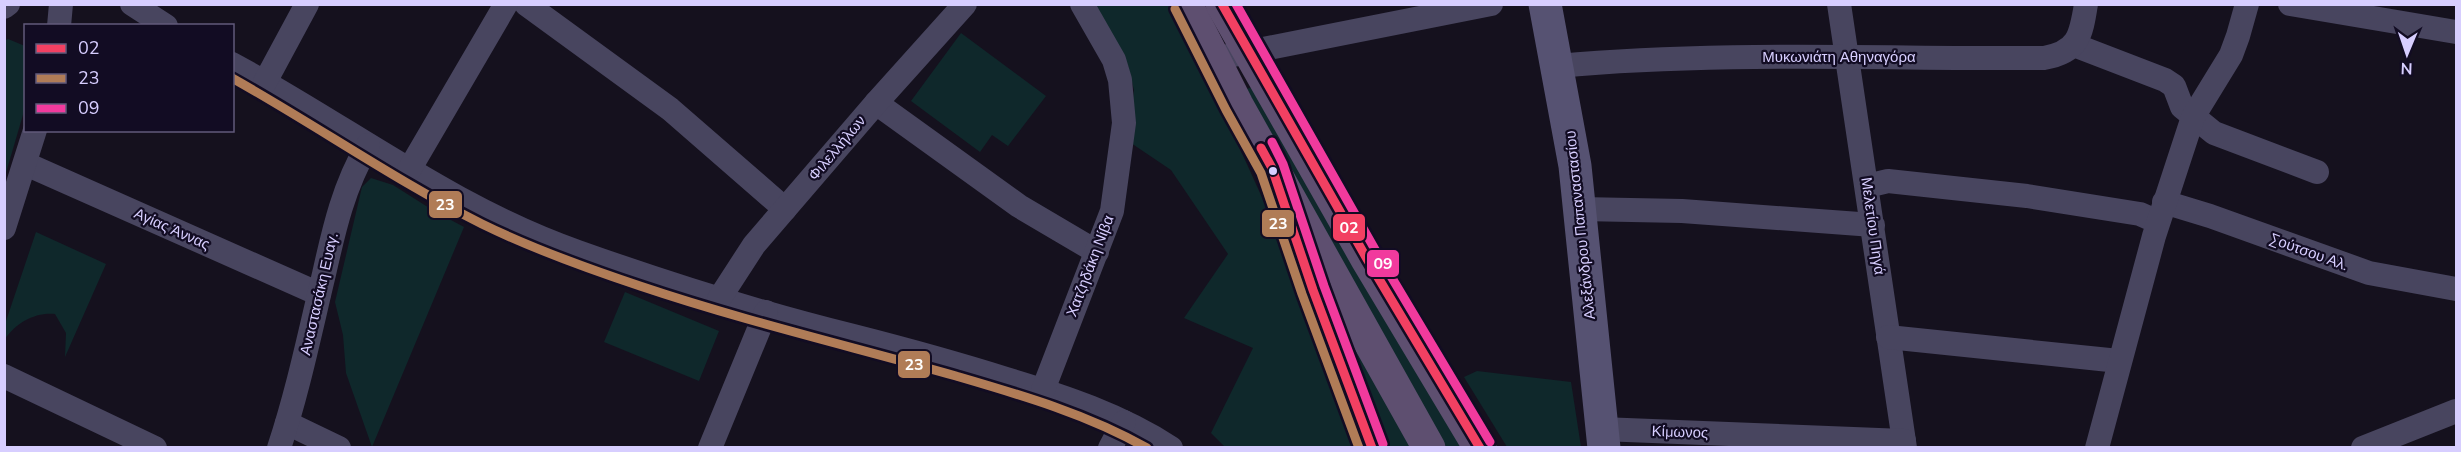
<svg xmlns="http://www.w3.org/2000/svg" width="2461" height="452" font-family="'Nunito Sans',sans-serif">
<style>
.green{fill:#0f282b}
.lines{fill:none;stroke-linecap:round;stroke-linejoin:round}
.minor{stroke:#48455f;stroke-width:24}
.secondary{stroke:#565272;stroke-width:33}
.primary{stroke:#5e4f70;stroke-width:33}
.bus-1-casing{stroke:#120c23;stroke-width:14}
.bus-2-casing{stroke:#120c23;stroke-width:14}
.bus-3-casing{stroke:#120c23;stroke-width:14}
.bus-1{stroke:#f24062;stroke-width:9}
.bus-2{stroke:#b07c57;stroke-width:9}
.bus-3{stroke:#f13a9d;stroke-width:9}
.bus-dot{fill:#d7ceff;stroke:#120c23;stroke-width:2}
.labels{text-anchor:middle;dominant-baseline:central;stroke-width:4.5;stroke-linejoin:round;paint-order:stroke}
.street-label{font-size:15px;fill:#d7ceff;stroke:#120c23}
.line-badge{stroke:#120c23;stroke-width:2}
.badge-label{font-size:16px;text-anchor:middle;font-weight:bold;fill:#fff}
</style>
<rect width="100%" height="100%" fill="#15111e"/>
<g class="green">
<polygon points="1091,5 1169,5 1226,118 1293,266 1362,447 1225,447 1211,433 1253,348 1184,318 1228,254 1171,170 1128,141 1134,90 1128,66"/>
<polygon points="961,33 1046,96 1008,146 992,135 980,152 911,101"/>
<polygon points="8,39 25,46 25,108 5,176 4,41"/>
<polygon points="1255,86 1461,447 1446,447 1241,91"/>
<polygon points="371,178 393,185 434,211 464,227 372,447 346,373 343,335 335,302 362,187"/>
<path d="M36,232L106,264L65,357L66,333L55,314C35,312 16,323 5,339V324Z"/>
<polygon points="625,292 719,331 699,381 604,342"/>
<polygon points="1334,301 1414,447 1390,447 1353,361"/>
<polygon points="1477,371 1571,382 1581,447 1507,447 1464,377"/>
</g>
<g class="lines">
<g class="minor">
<polyline points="132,4 166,26"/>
<polyline points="526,4 670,109 785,209"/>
<polyline points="1839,4 1905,448"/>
<polyline points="2290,4 2456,32"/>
<polyline points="4,7 8,4"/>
<polyline points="59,26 61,4"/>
<polyline points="2074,45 2165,80 2174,86 2182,107 2214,133 2317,172"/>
<polyline points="1213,59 1491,4"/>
<path d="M232,64C349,127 452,208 578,252C668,284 760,313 853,336C904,349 955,363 1006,379C1063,396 1120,415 1171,448"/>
<path d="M1558,66C1720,51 1882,59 2044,58C2078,52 2081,36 2086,4"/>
<polyline points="265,82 307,4"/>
<polyline points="876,103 1019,206 1097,252"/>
<polyline points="26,164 319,294"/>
<polyline points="409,170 506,4"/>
<polyline points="1867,186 1888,181 2027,196 2140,214 2158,222"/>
<polyline points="2164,202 2210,216 2369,273 2456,289"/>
<polyline points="1580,209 1682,211 1873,225"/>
<polyline points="4,228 35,130"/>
<polyline points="719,299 754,245 876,103 965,4"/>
<polyline points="1888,337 2119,361"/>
<polyline points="4,376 155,448"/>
<polyline points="1043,390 1112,211 1124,123 1120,80 1114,60 1082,4"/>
<polyline points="287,423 339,448"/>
<polyline points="1601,429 1904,441"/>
<path d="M279,448C298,391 310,332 324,274C334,229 344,185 368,145"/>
<polyline points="710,448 766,312"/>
<polyline points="1110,448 1124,422"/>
<polyline points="2097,448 2154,236 2193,117 2231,55 2238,36 2247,4"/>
<polyline points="2363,448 2456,411"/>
</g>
<polyline class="secondary" points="1545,4 1575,166 1604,448"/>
<g class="primary">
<polyline points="1186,4 1237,105 1429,448"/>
<polyline points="1222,4 1367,259 1480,448"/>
<polyline points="1296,241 1372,448"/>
</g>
<g class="bus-1-casing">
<g id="bus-1">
<polyline points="1222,4 1367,259 1480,448"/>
<polyline points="1261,148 1272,168 1313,290 1372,448"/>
</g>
</g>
<g class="bus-2-casing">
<g id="bus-2">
<polyline points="1175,9 1226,110 1261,173 1302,294 1359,448"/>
<path d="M232,78C316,125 396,181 482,224C533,249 586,268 640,286C744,321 850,346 956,376C1021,395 1087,414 1147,448"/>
</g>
</g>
<g class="bus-3-casing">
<g id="bus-3">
<polyline points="1236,4 1377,253 1490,442"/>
<polyline points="1272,142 1283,164 1324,286 1383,444"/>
</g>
</g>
<use href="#bus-1" class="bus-1"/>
<use href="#bus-2" class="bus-2"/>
<use href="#bus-3" class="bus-3"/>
</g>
<circle class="bus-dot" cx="1273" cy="171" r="5"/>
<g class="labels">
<g class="street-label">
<text x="1839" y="57">Μυκωνιάτη Αθηναγόρα</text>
<text transform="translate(837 148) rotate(-50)">Φιλελλήλων</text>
<text transform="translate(1580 225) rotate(-96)">Αλεξάνδρου Παπαναστασίου</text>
<text transform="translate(1873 226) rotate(82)">Μελετίου Πηγά</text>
<text transform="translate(172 229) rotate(24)">Αγίας Άννας</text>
<text transform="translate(2309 252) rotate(20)">Σούτσου Αλ.</text>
<text transform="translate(1090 266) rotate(-69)">Χατζηδάκη Νίβα</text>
<text transform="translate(319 294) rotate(-77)">Αναστασάκη Ευαγ.</text>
<text transform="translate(1680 432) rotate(2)">Κίμωνος</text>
</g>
</g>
<g class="line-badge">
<rect x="428" y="190" width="35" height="29" rx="6" fill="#b07c57"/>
<rect x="1261" y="209" width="34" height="29" rx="6" fill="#b07c57"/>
<rect x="1332" y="213" width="34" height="29" rx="6" fill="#f24062"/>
<rect x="1366" y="249" width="34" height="29" rx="6" fill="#f13a9d"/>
<rect x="897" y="350" width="34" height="29" rx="6" fill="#b07c57"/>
</g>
<g class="badge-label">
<text x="445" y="210">23</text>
<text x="1278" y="229">23</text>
<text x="1349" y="233">02</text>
<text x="1383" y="269">09</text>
<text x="914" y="370">23</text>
</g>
<rect width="2461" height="452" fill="none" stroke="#d7ceff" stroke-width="12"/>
<rect x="24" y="24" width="210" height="108" fill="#120c23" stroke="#615a7b" stroke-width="1.5"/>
<rect x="36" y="44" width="30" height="9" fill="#f24062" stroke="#615a7b" stroke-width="1.5"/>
<text x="78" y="54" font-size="18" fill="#d7ceff">02</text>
<rect x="36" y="74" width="30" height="9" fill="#b07c57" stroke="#615a7b" stroke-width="1.5"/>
<text x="78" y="84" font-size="18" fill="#d7ceff">23</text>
<rect x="36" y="104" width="30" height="9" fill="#f13a9d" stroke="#615a7b" stroke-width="1.5"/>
<text x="78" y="114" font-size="18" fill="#d7ceff">09</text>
<g transform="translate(2407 54) rotate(182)" stroke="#120c23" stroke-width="4.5" paint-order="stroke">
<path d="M0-4.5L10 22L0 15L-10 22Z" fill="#d7ceff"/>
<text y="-9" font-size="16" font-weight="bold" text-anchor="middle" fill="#d7ceff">N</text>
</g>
</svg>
